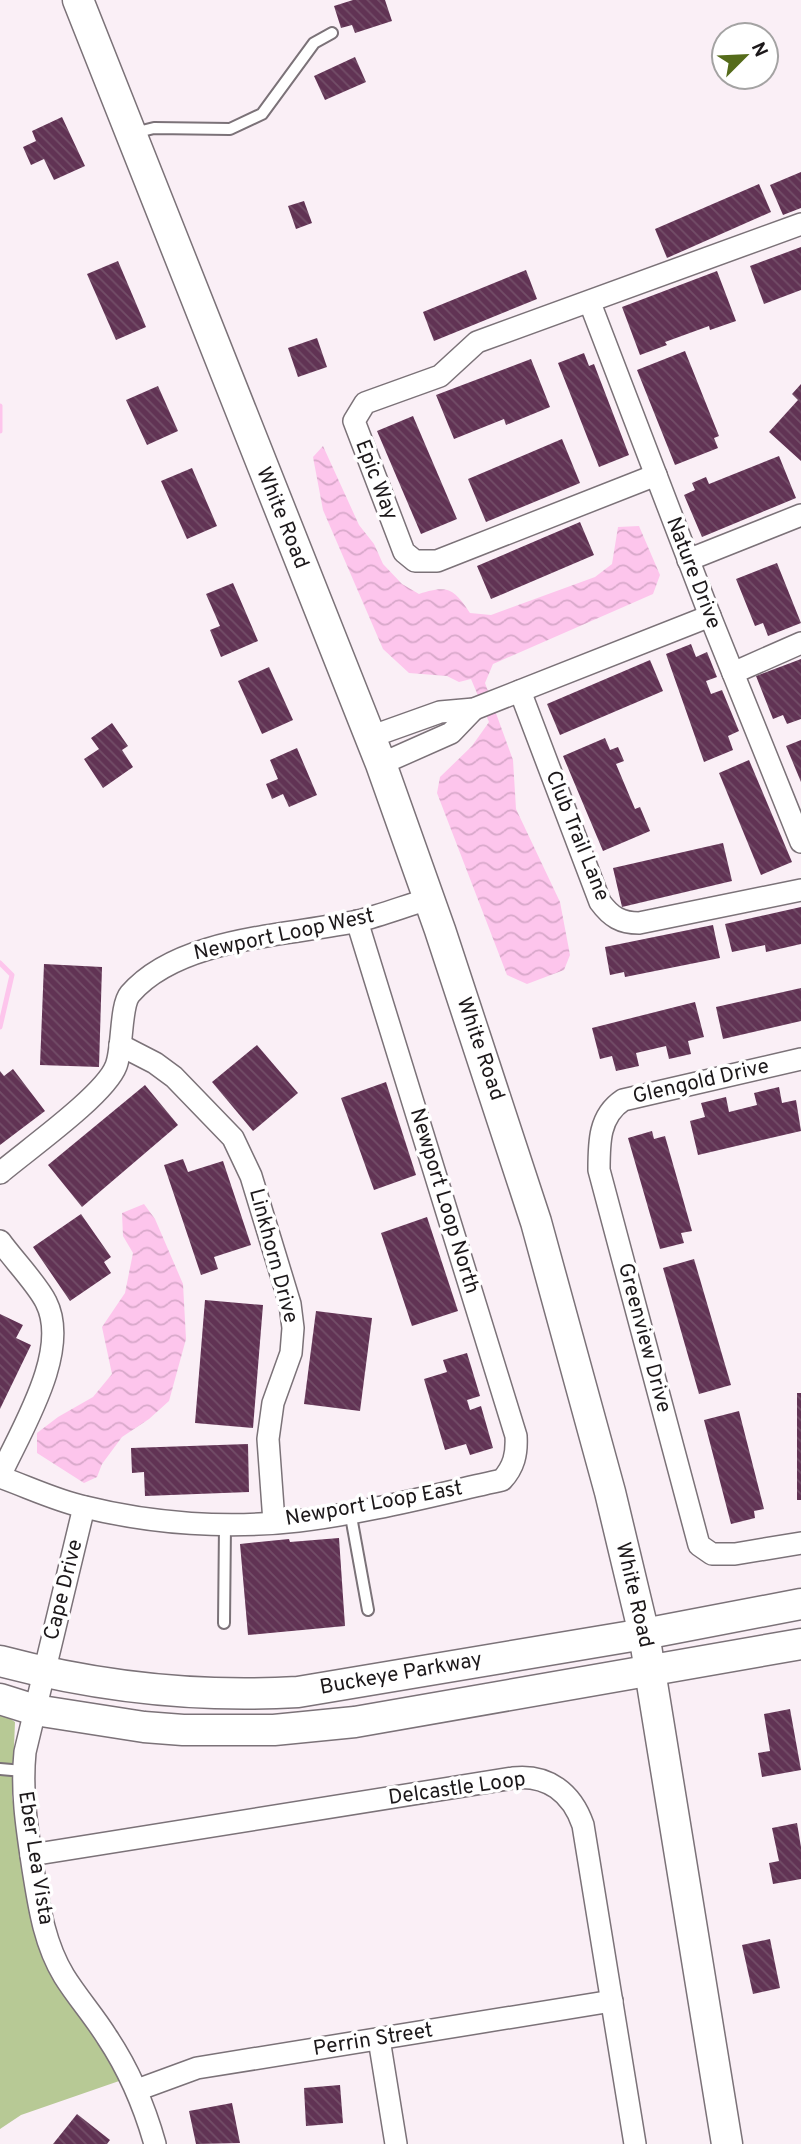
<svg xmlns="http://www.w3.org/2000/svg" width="801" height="2144" font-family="Overpass,sans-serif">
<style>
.grass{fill:#b7c995}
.water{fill:url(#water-waves)}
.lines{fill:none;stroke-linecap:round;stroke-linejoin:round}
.stream{stroke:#fdc5ec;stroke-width:5}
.building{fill:url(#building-back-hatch)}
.lane-casing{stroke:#7b7278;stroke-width:14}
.street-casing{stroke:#7b7278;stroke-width:24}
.secondary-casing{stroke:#7b7278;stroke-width:33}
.lane{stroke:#fff;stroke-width:10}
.street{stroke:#fff;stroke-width:21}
.secondary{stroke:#fff;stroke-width:30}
.labels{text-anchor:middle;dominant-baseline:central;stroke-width:7;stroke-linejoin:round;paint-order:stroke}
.street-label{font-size:21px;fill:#1c181a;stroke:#fff}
</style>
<defs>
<pattern id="water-waves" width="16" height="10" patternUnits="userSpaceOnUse" patternTransform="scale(1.75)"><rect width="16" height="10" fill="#fdc5ec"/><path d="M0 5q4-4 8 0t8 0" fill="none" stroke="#d8a8ca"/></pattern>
<pattern id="building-back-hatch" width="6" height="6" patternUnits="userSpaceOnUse" patternTransform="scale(1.75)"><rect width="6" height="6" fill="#613354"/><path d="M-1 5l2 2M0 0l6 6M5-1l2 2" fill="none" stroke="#734e68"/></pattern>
</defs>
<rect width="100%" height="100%" fill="#faeff6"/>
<polygon class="grass" points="0,1712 15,1722 12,1797 44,1956 122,2080 21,2115 0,2129"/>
<g class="water">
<path d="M323,446L359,525L374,544L383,564L402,584L419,594C448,585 453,588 470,613L491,615L595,577L612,564L618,527L639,526L660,575L653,594L493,664L485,683L513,760L516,809L560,902L570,955L564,970L527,984L507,975L437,793L440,777L472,746L489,722L471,679L459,682L447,676L409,673L383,649L323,510L313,457Z"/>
<polygon points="144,1204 155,1219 183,1284 186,1339 169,1401 149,1419 122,1437 102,1464 97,1477 84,1483 37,1453 37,1433 58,1417 93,1397 112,1374 102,1327 125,1293 133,1253 123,1236 122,1213"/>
</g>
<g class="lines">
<g class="stream">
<polyline points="0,406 0,431"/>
<polyline points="0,963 12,975 0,1027"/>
</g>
</g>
<g class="building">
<polygon points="353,0 385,0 392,21 355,33 352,25 341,28 334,6"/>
<polygon points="355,57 366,82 325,100 314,76"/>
<polygon points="62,117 85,166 54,180 44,159 31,165 23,147 36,141 32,131"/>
<polygon points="801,172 801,208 783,215 770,185"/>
<polygon points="759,184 771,212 667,258 655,229"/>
<polygon points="304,201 312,223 296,229 288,206"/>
<polygon points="801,247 801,290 764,304 750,266"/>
<polygon points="118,261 146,327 116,340 87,274"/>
<polygon points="526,270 537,299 434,341 423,312"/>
<polygon points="717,271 736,321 710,330 709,326 665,342 667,345 640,355 622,307"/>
<polygon points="317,338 327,367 298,377 288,348"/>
<polygon points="685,351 719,436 714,438 718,448 675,465 637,370"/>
<polygon points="584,353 589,366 594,364 629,455 599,467 558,363"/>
<polygon points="531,359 550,407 506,425 504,419 454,439 436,395"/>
<polygon points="801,384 801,461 769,432 798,400 792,394"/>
<polygon points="158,386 178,431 147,445 126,400"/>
<polygon points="413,416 457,519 421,534 377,431"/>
<polygon points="562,439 580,483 486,522 468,479"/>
<polygon points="779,456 796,498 702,537 684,495 695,490 692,483 706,477 709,484"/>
<polygon points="192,468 217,526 187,539 161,481"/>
<polygon points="580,522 594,555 491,599 477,566"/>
<polygon points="777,563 801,623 768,636 763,623 755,626 736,579"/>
<polygon points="233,583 258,641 221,657 210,630 220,626 206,594"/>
<polygon points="691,644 696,657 707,652 717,677 706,681 711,694 722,690 739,731 728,736 733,750 704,762 666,654"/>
<polygon points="801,659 801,719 787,724 783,715 773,719 756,676"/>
<polygon points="650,660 663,691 560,735 547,704"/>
<polygon points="269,667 293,720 262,734 238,681"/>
<polygon points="112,723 128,746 122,750 133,767 103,788 84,759 99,749 91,738"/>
<polygon points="605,738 610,750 618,747 624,761 616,764 635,809 640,807 650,831 603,851 563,756"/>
<polygon points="801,740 801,782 786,746"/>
<polygon points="297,748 317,795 289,807 283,794 272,799 266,784 278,779 270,760"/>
<polygon points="749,760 792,862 761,875 719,773"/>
<polygon points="723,843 732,881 622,907 613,868"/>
<polygon points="801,907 801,944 766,952 765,945 732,952 725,924"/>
<polygon points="713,925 720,958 625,977 624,972 610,975 605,947"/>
<polygon points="44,964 102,967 99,1067 40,1065"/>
<polygon points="801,988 801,1021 723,1039 716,1007"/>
<polygon points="695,1002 704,1037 688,1041 691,1054 669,1059 666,1046 636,1053 639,1066 616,1071 612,1056 600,1059 592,1028"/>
<polygon points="257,1045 298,1093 253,1131 212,1082"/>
<polygon points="13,1069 45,1111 0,1145 0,1071 4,1076"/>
<polygon points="386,1082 416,1175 374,1190 341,1098"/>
<polygon points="145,1085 178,1125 82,1207 48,1165"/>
<polygon points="779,1087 782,1103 796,1100 801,1131 698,1155 690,1121 705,1117 701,1103 726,1097 729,1112 757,1105 754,1093"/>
<polygon points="652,1131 654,1139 665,1136 692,1231 681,1233 684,1243 660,1249 628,1138"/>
<polygon points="183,1159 188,1172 223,1161 251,1245 214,1257 218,1269 201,1275 164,1165"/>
<polygon points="81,1214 111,1257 104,1262 111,1273 70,1301 33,1247"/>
<polygon points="427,1217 458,1311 412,1326 381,1233"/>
<polygon points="694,1259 731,1385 699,1394 663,1268"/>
<polygon points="205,1300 263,1305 253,1428 195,1423"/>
<polygon points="316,1311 372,1318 360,1411 304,1404"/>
<polygon points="0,1314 23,1325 16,1338 31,1345 0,1409"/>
<polygon points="467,1353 480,1396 467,1400 470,1410 481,1406 493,1448 470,1455 466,1444 445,1450 424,1379 447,1372 443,1360"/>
<rect x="797" y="1393" width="4" height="107"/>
<polygon points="739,1411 764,1509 754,1511 755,1518 731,1524 704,1420"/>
<polygon points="248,1444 249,1492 145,1496 144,1472 132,1473 131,1448"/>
<polygon points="339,1538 345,1626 248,1635 240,1544 289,1539 290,1542"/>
<polygon points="790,1709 801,1770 762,1777 758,1753 770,1751 764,1714"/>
<polygon points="797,1823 801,1847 801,1879 773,1884 769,1863 779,1861 772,1828"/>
<polygon points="770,1939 780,1988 753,1994 742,1945"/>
<polygon points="340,2085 343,2123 306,2126 304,2088"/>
<polygon points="232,2103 240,2143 196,2144 189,2111"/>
<polygon points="77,2114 110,2140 107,2144 53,2144"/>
</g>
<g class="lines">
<g class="lane-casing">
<g id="lane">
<polyline points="134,133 154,128 230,129 262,114 314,43 332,33"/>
<polyline points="350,1511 368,1610"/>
<polyline points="224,1623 225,1525"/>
<polyline points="0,1769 23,1771"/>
</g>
</g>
<g class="street-casing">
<g id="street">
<polyline points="590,303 710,616 801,842"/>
<polyline points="656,475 437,561 415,561 404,552 354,421 365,403 440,376 477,342 801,224"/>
<polyline points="688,560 801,515"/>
<polyline points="733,673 801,643"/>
<path d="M520,691L600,902C611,917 621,923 639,923L801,890"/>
<polyline points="370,737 440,712 474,709 710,616"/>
<polyline points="381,764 451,733 474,709"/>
<polyline points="120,1045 155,1063 174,1077 233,1138 251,1176 290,1304 293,1328 291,1353 273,1403 268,1439 274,1522"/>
<path d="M801,1059L623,1100C599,1116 599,1142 599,1170L699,1545L712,1554H735L801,1543"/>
<path d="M0,1173C27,1150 105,1095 116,1066C123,1049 120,1006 130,994C179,937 288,936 358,921C382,915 405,906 429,899"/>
<path d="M0,1241C12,1258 38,1285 46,1302C71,1351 21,1430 0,1476"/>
<path d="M0,1477C28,1487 57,1501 85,1507C153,1524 228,1529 298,1521C366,1513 434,1495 502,1480C514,1467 517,1454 516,1436L357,921"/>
<path d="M84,1507L25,1752C21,1792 27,1829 33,1869C39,1906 44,1943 64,1976C77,1997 94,2016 107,2037C129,2070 144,2105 155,2144"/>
<path d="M31,1855L513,1778C548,1774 572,1793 583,1825L635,2144"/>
<polyline points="379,2039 396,2144"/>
<polyline points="137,2090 197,2068 612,2001"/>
</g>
</g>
<g class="secondary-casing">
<g id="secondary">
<polyline points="78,0 381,764 440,930 536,1222 610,1492 644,1634 727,2144"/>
<path d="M0,1661C98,1687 196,1698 298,1692L644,1634L801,1604"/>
<polyline points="0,1699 35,1710 144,1727 183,1730 274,1730 355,1722 801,1644"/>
</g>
</g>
<use href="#lane" class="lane"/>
<use href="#street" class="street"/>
<use href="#secondary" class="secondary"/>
</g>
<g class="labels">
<g class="street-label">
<text transform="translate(376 480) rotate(69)">Epic Way</text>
<text transform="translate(282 518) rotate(68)">White Road</text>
<text transform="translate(693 573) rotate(69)">Nature Drive</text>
<text transform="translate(577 836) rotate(68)">Club Trail Lane</text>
<text transform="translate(284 935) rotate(-12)">Newport Loop West</text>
<text transform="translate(480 1049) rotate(71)">White Road</text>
<text transform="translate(701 1082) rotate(-13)">Glengold Drive</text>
<text transform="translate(444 1201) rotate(73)">Newport Loop North</text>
<text transform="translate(273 1256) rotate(75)">Linkhorn Drive</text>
<text transform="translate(644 1338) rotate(75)">Greenview Drive</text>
<text transform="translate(374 1504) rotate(-10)">Newport Loop East</text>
<text transform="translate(64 1590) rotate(-76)">Cape Drive</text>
<text transform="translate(634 1595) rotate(77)">White Road</text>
<text transform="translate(401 1674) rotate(-10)">Buckeye Parkway</text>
<text transform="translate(457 1789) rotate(-8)">Delcastle Loop</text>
<text transform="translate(35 1858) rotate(81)">Eber Lea Vista</text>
<text transform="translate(373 2040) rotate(-9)">Perrin Street</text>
</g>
</g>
<g transform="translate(745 56) rotate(66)"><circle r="33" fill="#ffffff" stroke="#a4a3a3" stroke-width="2"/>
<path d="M0-5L12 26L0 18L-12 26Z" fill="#556b1a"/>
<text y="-10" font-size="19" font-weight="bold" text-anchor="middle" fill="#1c181a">N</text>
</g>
</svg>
